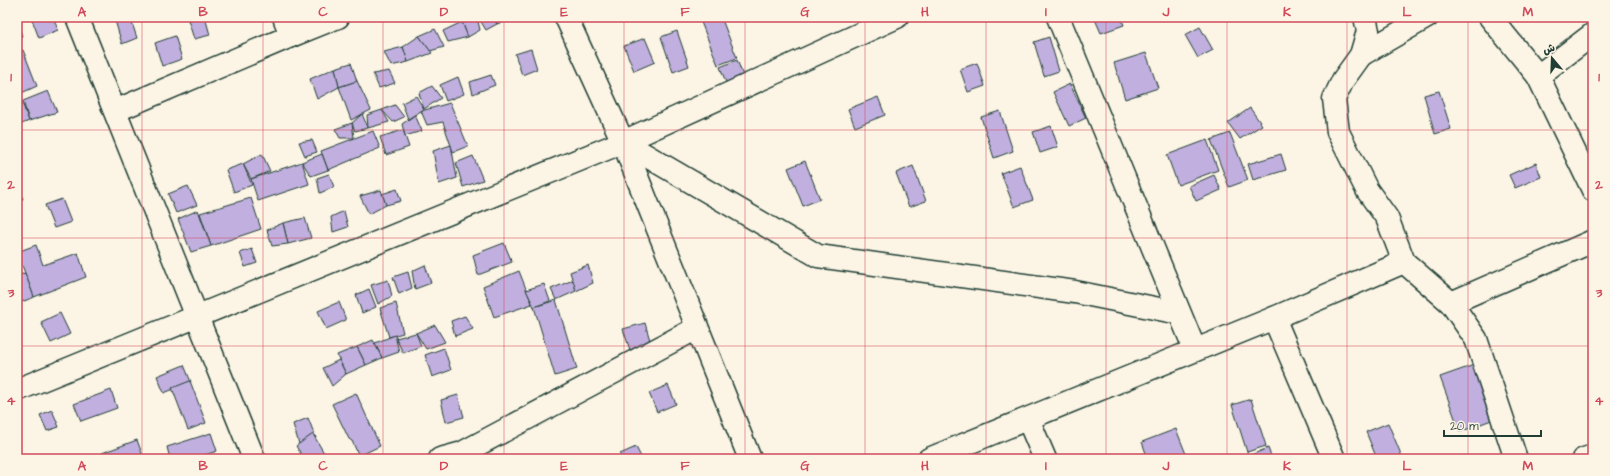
<svg xmlns="http://www.w3.org/2000/svg" width="1610" height="476" font-family="'Architects Daughter','Playpen Sans Arabic',sans-serif">
<style>
.building{fill:#c1afdf;stroke:#1f3d34}
.lines{fill:none;stroke-linecap:round;stroke-linejoin:round}
.minor-casing{stroke:#1f3d34;stroke-width:25}
.minor{stroke:#fcf5e5;stroke-width:22}
.grid{fill:none;stroke:#d1495b;stroke-width:1;stroke-opacity:0.55}
.neatline{fill:none;stroke:#d1495b;stroke-width:1.5}
.grid-label{font-size:13px;text-anchor:middle;font-weight:bold;fill:#d1495b}
</style>
<rect width="100%" height="100%" fill="#fcf5e5"/>
<filter id="ink" filterUnits="userSpaceOnUse"><feTurbulence type="fractalNoise" baseFrequency=".025" numOctaves="2"/><feDisplacementMap in="SourceGraphic" scale="8" xChannelSelector="R" yChannelSelector="G"/><feConvolveMatrix kernelMatrix="1 2 1 2 8 2 1 2 1" color-interpolation-filters="sRGB"/></filter>
<g filter="url(#ink)">
<g class="building">
<polygon points="31,17 53,17 58,30 39,38"/>
<polygon points="114,17 130,17 137,38 122,44"/>
<polygon points="198,17 205,17 210,35 194,39 188,20"/>
<polygon points="472,17 477,17 480,30 468,37 462,22"/>
<polygon points="478,17 493,17 497,24 486,30"/>
<polygon points="495,17 516,17 497,24"/>
<polygon points="699,17 721,17 737,58 718,65"/>
<polygon points="1094,17 1121,17 1124,25 1101,33"/>
<polygon points="17,22 22,36 17,38"/>
<polygon points="462,22 468,37 448,42 443,31"/>
<polygon points="1200,27 1213,50 1198,58 1185,35"/>
<polygon points="435,29 444,47 430,51 419,36"/>
<polygon points="677,31 689,66 673,72 661,37"/>
<polygon points="175,36 182,59 162,66 155,43"/>
<polygon points="419,36 432,53 408,62 403,47"/>
<polygon points="1049,37 1059,71 1044,76 1034,42"/>
<polygon points="645,38 655,62 634,71 624,46"/>
<polygon points="403,47 408,62 391,66 384,52"/>
<polygon points="531,49 537,69 522,75 515,54"/>
<polygon points="23,50 37,86 17,95 17,52"/>
<polygon points="1146,53 1158,88 1125,99 1114,63"/>
<polygon points="737,60 744,78 727,85 720,67"/>
<polygon points="351,63 357,81 339,87 335,68"/>
<polygon points="977,63 985,86 968,92 960,69"/>
<polygon points="335,68 339,87 317,99 310,79"/>
<polygon points="389,71 395,83 379,88 373,74"/>
<polygon points="491,75 495,85 473,94 470,82"/>
<polygon points="458,77 464,94 446,101 440,85"/>
<polygon points="357,81 371,110 351,120 339,87"/>
<polygon points="1070,84 1086,118 1069,126 1053,92"/>
<polygon points="432,86 441,98 424,109 419,93"/>
<polygon points="48,91 57,112 29,121 23,101"/>
<polygon points="1439,91 1451,129 1435,134 1424,95"/>
<polygon points="416,96 424,109 408,119 402,103"/>
<polygon points="878,97 885,115 855,127 848,109"/>
<polygon points="21,100 29,121 17,126 17,101"/>
<polygon points="450,103 468,146 453,152 443,122 427,125 421,111"/>
<polygon points="395,105 404,117 393,122 382,110"/>
<polygon points="1250,108 1262,125 1240,139 1228,123"/>
<polygon points="382,110 389,122 368,128 367,115"/>
<polygon points="1000,111 1013,151 994,158 981,117"/>
<polygon points="362,114 368,128 355,131 352,123"/>
<polygon points="415,115 422,131 405,136 402,124"/>
<polygon points="352,123 354,138 340,138 335,129"/>
<polygon points="1051,126 1058,147 1040,153 1033,132"/>
<polygon points="403,130 409,147 386,155 380,137"/>
<polygon points="373,131 380,148 328,170 321,151"/>
<polygon points="1230,133 1248,180 1229,187 1211,140"/>
<polygon points="312,140 317,152 305,156 299,142"/>
<polygon points="1207,140 1218,170 1178,185 1167,155"/>
<polygon points="451,145 457,178 439,184 433,151"/>
<polygon points="262,154 270,171 251,179 243,164"/>
<polygon points="322,154 328,170 311,176 302,162"/>
<polygon points="1281,154 1286,170 1253,180 1248,164"/>
<polygon points="473,156 483,180 463,187 456,163"/>
<polygon points="805,161 820,199 803,206 788,168"/>
<polygon points="302,162 309,184 258,201 251,179"/>
<polygon points="1536,163 1541,177 1515,188 1509,175"/>
<polygon points="243,164 252,185 234,192 226,170"/>
<polygon points="913,166 926,201 909,207 896,173"/>
<polygon points="1020,166 1033,200 1014,207 1001,173"/>
<polygon points="329,174 334,187 320,193 317,178"/>
<polygon points="1214,175 1221,190 1196,201 1189,186"/>
<polygon points="17,184 23,199 17,201"/>
<polygon points="188,186 197,205 176,213 168,194"/>
<polygon points="397,189 401,201 386,205 382,194"/>
<polygon points="381,190 386,205 369,214 360,196"/>
<polygon points="251,198 261,229 211,246 200,213"/>
<polygon points="62,199 71,222 54,228 45,205"/>
<polygon points="198,210 211,246 191,252 178,219"/>
<polygon points="344,211 348,227 333,232 331,217"/>
<polygon points="305,218 311,238 288,244 283,223"/>
<polygon points="283,223 288,244 272,246 267,230"/>
<polygon points="504,243 512,262 478,275 473,255"/>
<polygon points="36,245 43,265 78,253 86,277 34,297 17,252"/>
<polygon points="252,249 257,263 245,267 240,253"/>
<polygon points="425,265 431,283 415,289 412,271"/>
<polygon points="588,265 593,283 576,291 570,272"/>
<polygon points="519,271 532,304 494,317 483,286"/>
<polygon points="408,272 412,288 399,294 393,277"/>
<polygon points="25,273 34,297 17,304 17,276"/>
<polygon points="388,280 392,296 378,304 371,285"/>
<polygon points="573,280 576,291 556,300 551,289"/>
<polygon points="544,284 550,301 534,307 526,290"/>
<polygon points="369,289 376,307 362,313 356,295"/>
<polygon points="556,300 577,369 555,376 534,307"/>
<polygon points="339,302 346,320 326,329 318,311"/>
<polygon points="396,303 403,333 389,337 380,308"/>
<polygon points="60,313 70,334 51,343 41,322"/>
<polygon points="465,316 473,329 455,336 451,321"/>
<polygon points="645,323 651,344 630,350 623,329"/>
<polygon points="435,325 445,342 426,349 416,333"/>
<polygon points="416,333 421,346 403,353 396,338"/>
<polygon points="395,335 399,352 382,358 375,343"/>
<polygon points="373,340 382,358 366,365 357,347"/>
<polygon points="357,347 366,365 346,374 337,355"/>
<polygon points="444,348 451,370 432,377 425,355"/>
<polygon points="339,360 346,374 332,386 323,368"/>
<polygon points="184,365 191,382 164,393 157,376"/>
<polygon points="1474,365 1494,419 1460,432 1440,377"/>
<polygon points="190,381 206,423 188,430 172,388"/>
<polygon points="668,385 676,404 657,412 649,393"/>
<polygon points="111,390 117,408 81,421 74,404"/>
<polygon points="356,393 380,446 359,456 352,441 349,439 332,404"/>
<polygon points="458,395 464,417 446,422 441,400"/>
<polygon points="1251,399 1266,446 1247,452 1232,405"/>
<polygon points="52,410 59,427 47,431 40,415"/>
<polygon points="308,418 316,438 299,444 293,424"/>
<polygon points="1388,423 1403,459 1377,459 1366,432"/>
<polygon points="1176,429 1188,459 1169,459 1168,458 1148,459 1142,442"/>
<polygon points="211,433 217,451 193,459 170,459 167,447"/>
<polygon points="313,434 324,453 315,459 304,459 296,446"/>
<polygon points="137,440 144,459 105,459 102,453"/>
<polygon points="636,447 642,459 622,459 620,454"/>
<polygon points="1268,448 1272,459 1253,459 1251,455"/>
</g>
<g class="lines">
<g class="minor-casing">
<g id="minor">
<polyline points="77,17 254,459"/>
<polyline points="284,17 291,36"/>
<polyline points="566,17 623,142 750,459"/>
<polyline points="1058,17 1195,350"/>
<polyline points="1365,17 1368,31 1361,55 1343,80 1334,99 1338,132 1367,190 1387,218 1404,262 1451,303 1476,339 1516,459"/>
<polyline points="1490,17 1538,76 1593,190"/>
<polyline points="1361,55 1427,17"/>
<polyline points="1538,76 1593,34"/>
<polyline points="115,111 291,36 338,17"/>
<polyline points="623,142 818,256 1075,292 1179,313"/>
<polyline points="1451,303 1593,241"/>
<polyline points="1274,318 1334,459"/>
<polyline points="17,390 623,142 897,17"/>
<polyline points="1028,419 1045,459"/>
<polyline points="440,459 462,453 697,328"/>
<polyline points="929,459 1274,318 1404,262"/>
<polyline points="1584,459 1593,456"/>
</g>
</g>
<use href="#minor" class="minor"/>
</g>
</g>
<path class="grid" d="M142,17V459M263,17V459M383,17V459M504,17V459M624,17V459M745,17V459M865,17V459M986,17V459M1106,17V459M1227,17V459M1347,17V459M1468,17V459M17,130H1593M17,238H1593M17,346H1593"/>
<rect width="1610" height="476" fill="none" stroke="#fcf5e5" stroke-width="44"/>
<g transform="translate(1552 58) rotate(341)" stroke="#fcf5e5" stroke-width="3" paint-order="stroke">
<path d="M0-3L7 15L0 10L-7 15Z" fill="#1f3d34"/>
<text y="-6" font-size="11" font-weight="bold" text-anchor="middle" fill="#1f3d34">ش</text>
</g>
<path d="M1444 430v6h97v-6" fill="none" stroke="#1f3d34" stroke-width="2"/>
<text x="1450" y="430" font-size="12" fill="#1f3d34" stroke="#fcf5e5" stroke-width="3" paint-order="stroke">20 m</text>
<rect x="22" y="22" width="1566" height="432" class="neatline"/>
<g class="grid-label">
<text x="82" y="16">A</text>
<text x="203" y="16">B</text>
<text x="323" y="16">C</text>
<text x="444" y="16">D</text>
<text x="564" y="16">E</text>
<text x="685" y="16">F</text>
<text x="805" y="16">G</text>
<text x="925" y="16">H</text>
<text x="1046" y="16">I</text>
<text x="1166" y="16">J</text>
<text x="1287" y="16">K</text>
<text x="1407" y="16">L</text>
<text x="1528" y="16">M</text>
<text x="11" y="81">1</text>
<text x="1599" y="81">1</text>
<text x="11" y="189">2</text>
<text x="1599" y="189">2</text>
<text x="11" y="297">3</text>
<text x="1599" y="297">3</text>
<text x="11" y="405">4</text>
<text x="1599" y="405">4</text>
<text x="82" y="470">A</text>
<text x="203" y="470">B</text>
<text x="323" y="470">C</text>
<text x="444" y="470">D</text>
<text x="564" y="470">E</text>
<text x="685" y="470">F</text>
<text x="805" y="470">G</text>
<text x="925" y="470">H</text>
<text x="1046" y="470">I</text>
<text x="1166" y="470">J</text>
<text x="1287" y="470">K</text>
<text x="1407" y="470">L</text>
<text x="1528" y="470">M</text>
</g>
</svg>
